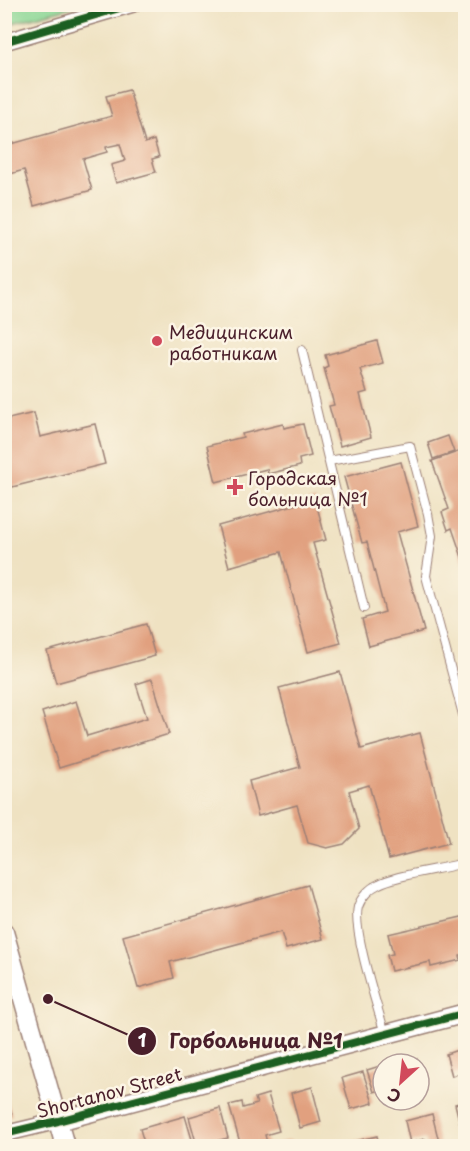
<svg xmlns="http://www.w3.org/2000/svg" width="470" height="1151" font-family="'Playpen Sans',sans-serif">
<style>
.green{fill:#8bd795;stroke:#6a7b60;stroke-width:1.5}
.building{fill:#e1a07f}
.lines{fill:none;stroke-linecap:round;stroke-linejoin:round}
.service-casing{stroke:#9c8076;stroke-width:10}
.minor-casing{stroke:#9c8076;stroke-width:18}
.tertiary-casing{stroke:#9c8076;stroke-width:21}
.service{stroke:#fff;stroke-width:8}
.minor{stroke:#fff;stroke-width:15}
.tertiary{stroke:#fff;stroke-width:18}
.cycleway-casing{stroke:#fcf5e5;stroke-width:11}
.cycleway{stroke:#1b5e20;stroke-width:8}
.poi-dot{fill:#d1495b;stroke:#fcf5e5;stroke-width:2}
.labels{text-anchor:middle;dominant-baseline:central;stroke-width:5;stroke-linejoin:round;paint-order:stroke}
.poi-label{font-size:18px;fill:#4a1f2b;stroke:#fcf5e5;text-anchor:start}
.street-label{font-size:18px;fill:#4a1f2b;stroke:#fcf5e5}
.leader{fill:none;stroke:#4a1f2b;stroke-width:2}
.callout-dot{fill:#4a1f2b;stroke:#fcf5e5;stroke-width:2}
.mark-label{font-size:18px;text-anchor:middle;font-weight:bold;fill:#fff}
.callout-label{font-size:20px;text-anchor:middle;font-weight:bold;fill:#4a1f2b;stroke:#fcf5e5;stroke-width:5;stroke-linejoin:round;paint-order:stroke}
</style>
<rect width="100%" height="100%" fill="#fcf5e5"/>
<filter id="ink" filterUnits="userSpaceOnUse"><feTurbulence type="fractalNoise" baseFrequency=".0167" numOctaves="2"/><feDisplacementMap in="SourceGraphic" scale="12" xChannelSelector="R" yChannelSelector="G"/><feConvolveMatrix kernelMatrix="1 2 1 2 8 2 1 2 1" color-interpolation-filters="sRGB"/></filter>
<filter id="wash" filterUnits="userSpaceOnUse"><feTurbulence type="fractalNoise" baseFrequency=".008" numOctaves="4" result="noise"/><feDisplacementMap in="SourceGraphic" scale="24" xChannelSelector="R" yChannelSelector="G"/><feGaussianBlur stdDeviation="1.35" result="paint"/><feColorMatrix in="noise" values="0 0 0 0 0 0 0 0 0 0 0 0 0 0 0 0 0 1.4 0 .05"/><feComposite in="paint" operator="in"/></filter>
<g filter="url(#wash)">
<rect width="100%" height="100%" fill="#efe2c2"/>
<polygon class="green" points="5,4 80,4 80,5 5,25"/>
<g id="blocks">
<g class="building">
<polygon points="129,90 145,143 154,140 159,157 152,159 156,172 116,183 111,165 125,161 120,144 106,147 107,152 83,159 92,190 34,206 24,170 10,174 11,180 4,182 4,146 112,116 106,96"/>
<polygon points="377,341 383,363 360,369 367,392 360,394 371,437 340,446 329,406 334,405 324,368 328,366 325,355"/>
<polygon points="34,413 40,437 95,424 105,464 4,489 4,420"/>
<polygon points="283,424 284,428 303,424 311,456 299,459 300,466 268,474 267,469 216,482 207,446 243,437 242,434"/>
<polygon points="448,436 454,452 433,459 428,443"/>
<polygon points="466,449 466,566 465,566 452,528 448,530 442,512 449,509 432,461"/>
<polygon points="401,462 418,526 397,532 424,631 369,646 362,619 385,612 367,542 362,543 344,477"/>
<polygon points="315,499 326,540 313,543 341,643 308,652 281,552 229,567 218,526"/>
<polygon points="146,624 155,656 56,683 47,651"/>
<polygon points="340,672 361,749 420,733 449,843 389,859 369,785 349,791 359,829 344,844 327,848 308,843 297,805 258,816 249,781 300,767 279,688"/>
<polygon points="152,679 169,734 59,768 42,712 76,701 87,736 147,718 136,684"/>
<polygon points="308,885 323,939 286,949 281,932 170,962 174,978 138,988 123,936"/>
<polygon points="466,916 466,954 460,955 461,960 431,967 430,962 391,971 387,955 393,954 388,934"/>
<polygon points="466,1047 466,1071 452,1076 446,1054"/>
<polygon points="417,1059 419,1064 401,1064 401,1063"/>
<polygon points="383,1065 383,1089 374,1092 367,1070"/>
<polygon points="363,1072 373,1103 351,1109 342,1078"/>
<polygon points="312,1087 321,1122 300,1128 291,1093"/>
<polygon points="268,1094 279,1131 265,1135 268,1146 241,1146 229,1105 242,1102 243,1108 257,1104 255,1098"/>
<polygon points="4,1097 6,1097 12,1115 4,1117"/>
<polygon points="466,1101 466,1127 461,1128 455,1104"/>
<polygon points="220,1108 228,1138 197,1146 189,1117"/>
<polygon points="432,1114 440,1146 427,1146 425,1139 410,1143 405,1121"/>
<polygon points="185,1116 194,1146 145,1146 140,1129"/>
<polygon points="377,1136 379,1144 369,1146 344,1146 343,1144"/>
<polygon points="290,1140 291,1146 269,1146"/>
</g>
</g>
</g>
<g filter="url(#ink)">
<use href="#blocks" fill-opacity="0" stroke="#9c8076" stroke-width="1.5"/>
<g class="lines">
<g class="service-casing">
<g id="service">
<polyline points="302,350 364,608"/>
<polyline points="329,461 410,446 428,514 432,536 426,576 466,726"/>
<path d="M385,1034C378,1008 352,930 358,907C361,897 370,888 379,884C396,875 435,870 456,865L466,859"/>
</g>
</g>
<g class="minor-casing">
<g id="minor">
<polyline points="4,42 133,4"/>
<polyline points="4,1134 58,1121"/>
</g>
</g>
<g class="tertiary-casing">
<g id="tertiary">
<polyline points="4,932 65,1146"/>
<polyline points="58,1121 466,1013"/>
</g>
</g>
<use href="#service" class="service"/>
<use href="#minor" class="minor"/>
<use href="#tertiary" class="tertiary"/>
<g class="cycleway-casing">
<g id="cycleway">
<polyline points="4,42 133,4"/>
<polyline points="4,1134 58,1121 466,1013"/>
</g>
</g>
<use href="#cycleway" class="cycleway"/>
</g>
</g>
<g class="poi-dot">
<circle cx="157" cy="341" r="6"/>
<path d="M232 478h6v6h6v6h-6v6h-6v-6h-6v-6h6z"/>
</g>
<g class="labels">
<g class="poi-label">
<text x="169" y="331">Медицинским<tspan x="169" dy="21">работникам</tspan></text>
<text x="248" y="477">Городская<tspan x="248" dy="21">больница №1</tspan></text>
</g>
<g class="street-label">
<text transform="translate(109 1092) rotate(-15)">Shortanov Street</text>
</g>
</g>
<path class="leader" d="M48 999L142 1041"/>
<g class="callout-dot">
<circle cx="48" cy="999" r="6"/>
<circle cx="142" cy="1041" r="15"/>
</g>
<g class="mark-label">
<text x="142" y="1047">1</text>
</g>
<g class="callout-label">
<text x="256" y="1048">Горбольница №1</text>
</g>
<rect width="470" height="1151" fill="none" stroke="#fcf5e5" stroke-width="24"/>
<g transform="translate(401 1082) rotate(207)"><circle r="28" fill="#fcf5e5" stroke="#b59f9b" stroke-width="1.5"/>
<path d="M0-4.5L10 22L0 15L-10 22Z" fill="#d1495b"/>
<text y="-9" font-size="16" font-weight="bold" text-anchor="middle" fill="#4a1f2b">С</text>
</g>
</svg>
